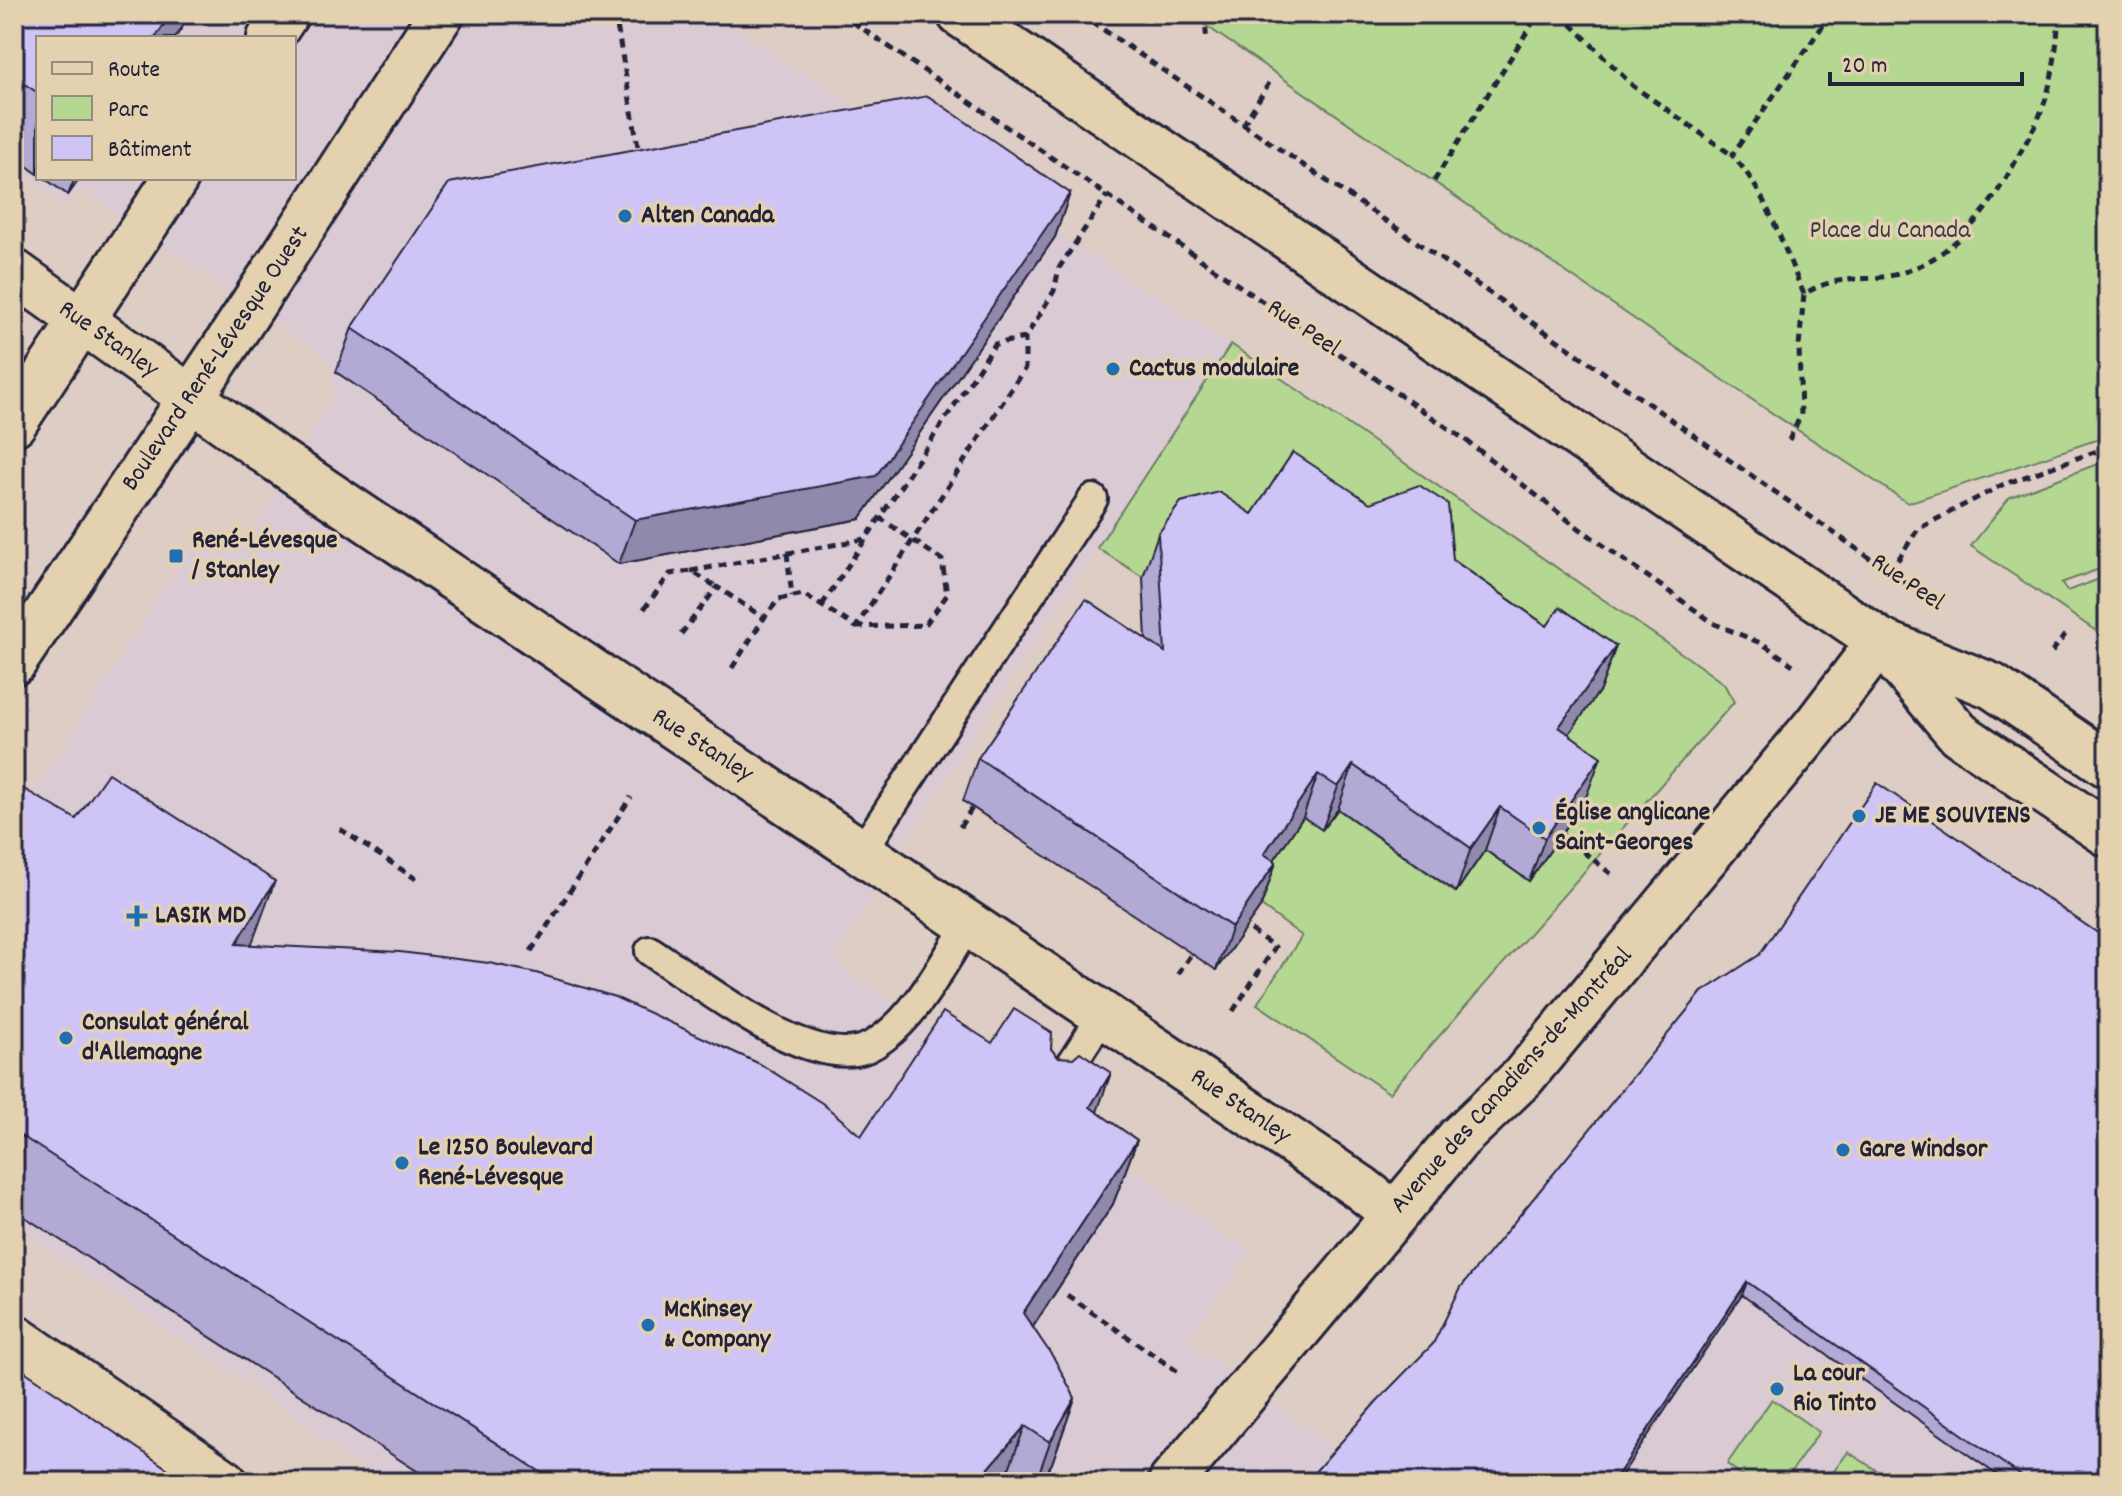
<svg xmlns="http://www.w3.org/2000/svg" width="2122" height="1496" font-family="Dekko,sans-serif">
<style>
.built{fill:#dacad3;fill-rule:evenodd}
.green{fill:#b4d892;stroke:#6b7d66;stroke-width:2}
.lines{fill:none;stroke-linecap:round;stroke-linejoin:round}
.lane-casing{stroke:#22223b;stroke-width:34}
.street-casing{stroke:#22223b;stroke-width:50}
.secondary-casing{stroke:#22223b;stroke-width:50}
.path{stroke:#22223b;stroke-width:5;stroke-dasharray:8 6;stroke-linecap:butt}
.lane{stroke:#e4d1af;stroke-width:28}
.street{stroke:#e4d1af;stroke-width:44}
.secondary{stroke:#e4d1af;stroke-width:44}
.wall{fill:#b2a9d4;stroke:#22223b;stroke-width:2}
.shaded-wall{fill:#9189ac;stroke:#22223b;stroke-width:2}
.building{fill:#cfc4f6;stroke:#22223b;stroke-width:2}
.poi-dot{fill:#1f6fb2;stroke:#e4d1af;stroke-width:3}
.labels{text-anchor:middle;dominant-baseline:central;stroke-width:7;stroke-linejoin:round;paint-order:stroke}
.poi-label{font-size:26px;font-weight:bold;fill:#22223b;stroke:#e4d1af;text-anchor:start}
.park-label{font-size:26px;fill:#383d48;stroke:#e4d1af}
.street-label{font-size:26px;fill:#22223b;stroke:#e4d1af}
</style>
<rect width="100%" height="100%" fill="#decdc4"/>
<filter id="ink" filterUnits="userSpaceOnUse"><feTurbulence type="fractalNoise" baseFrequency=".0125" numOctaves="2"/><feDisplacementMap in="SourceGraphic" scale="16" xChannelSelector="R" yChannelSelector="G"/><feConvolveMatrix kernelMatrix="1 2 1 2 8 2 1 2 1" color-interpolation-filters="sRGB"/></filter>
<g filter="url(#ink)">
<path class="built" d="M14,14H711L1231,344L942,784L833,960L1250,1252L1187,1340L1350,1458L1881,820L2108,1482H385L247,1384L14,1227V823L189,550L251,534L334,397L330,361L81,189L67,206L14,168ZM38,38H294V178H38Z"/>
<g class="green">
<polygon points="1189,14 2108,14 2108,436 1908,503 1757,403"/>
<polygon points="1231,344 1687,657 1724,684 1734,702 1389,1093 1257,1004 1302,936 1249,897 1255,822 1337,809 1455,892 1485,850 1529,881 1236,557 1165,546 1143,577 1097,548"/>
<polygon points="2108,460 2108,566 2061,583 2067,591 2108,576 2108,639 1971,546 2010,497"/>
<polygon points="1772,1399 1819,1432 1784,1482 1751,1482 1727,1464"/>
<polygon points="1848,1452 1895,1482 1826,1482"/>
</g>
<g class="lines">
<g class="lane-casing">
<g id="lane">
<polyline points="862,851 1093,499"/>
<path d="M650,951C699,983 796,1061 856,1051C866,1050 875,1044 883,1038C920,1011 943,962 968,925"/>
<polyline points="1057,1086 1103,1015"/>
</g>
</g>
<g class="street-casing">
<g id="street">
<polyline points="14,272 275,458 1361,1188 1394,1214"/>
<polyline points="14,1337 225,1482"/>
<polyline points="1171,1482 1459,1138 1523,1077 1816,725 1880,641"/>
</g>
</g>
<g class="secondary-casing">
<g id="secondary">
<polyline points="960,14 1880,641 1992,686 2108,765"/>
<polyline points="270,38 286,14"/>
<polyline points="14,423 176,178"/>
<polyline points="1884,646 1959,734 2108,834"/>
<polyline points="14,662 229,341 441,14"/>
</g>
</g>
<g class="path">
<polyline points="615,14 639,152"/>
<polyline points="841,14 1467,441 1573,524 1715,624 1763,644 1793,665"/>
<polyline points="1080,14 1392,225 1923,595"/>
<polyline points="1204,14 1207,41"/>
<polyline points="1561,14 1633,86 1732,155"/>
<polyline points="1243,125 1269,83"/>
<polyline points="1434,181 1538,14"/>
<path d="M1804,294C1782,246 1768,194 1732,155L1831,14"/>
<path d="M1789,440L1801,415L1799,346L1804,294C1838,273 1863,283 1898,274C1957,257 1993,204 2020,153C2029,137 2038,122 2044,104C2054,75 2057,44 2059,14"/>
<polyline points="787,553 792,596"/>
<polyline points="691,571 865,539"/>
<polyline points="1890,572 1918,529 2002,485 2108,447"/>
<polyline points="822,605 995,344 1025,338"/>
<polyline points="644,609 670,574 691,571 717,587"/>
<polyline points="856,627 925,625 947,595 942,560 880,518"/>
<polyline points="681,634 717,587 764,618 779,599 803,594 856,627 1025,368 1025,338 1054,291 1059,268 1107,195"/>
<polyline points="2052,652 2067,632"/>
<polyline points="732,668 764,618"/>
<polyline points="960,827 972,808"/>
<polyline points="340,829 416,879"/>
<polyline points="1561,834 1615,877"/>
<polyline points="531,951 631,797"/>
<polyline points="1178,974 1191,954"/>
<polyline points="1233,1011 1275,947 1246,927"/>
<polyline points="1067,1295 1181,1374"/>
</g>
<use href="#lane" class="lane"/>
<use href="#street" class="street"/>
<use href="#secondary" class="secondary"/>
</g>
<g class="wall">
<polygon points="14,14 191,14 175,38 38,38 38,174 14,157"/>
<polygon points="44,178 80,178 68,195"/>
<polygon points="1070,193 1055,237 860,519 619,564 336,372 352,328"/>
<polygon points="1252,514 1453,560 1547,626 1616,646 1600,690 1569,734 1585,800 1529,881 1485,850 1456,892 1338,809 1322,830 1303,817 1274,860 1276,862 1261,906 1216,970 963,801 978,758 1146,639 1143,577 1158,534"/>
<polygon points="14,790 252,945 861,1136 992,1043 1051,1049 1097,1112 1137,1140 1113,1204 1033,1327 1075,1398 1052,1463 1041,1482 434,1482 14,1210"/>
<polygon points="1702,992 2108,1482 2007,1482 1742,1295 1433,1344"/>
</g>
<g class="shaded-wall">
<polygon points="171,14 191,14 175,38 155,38"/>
<polygon points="75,178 80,178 68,195"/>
<polygon points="1070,193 1055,237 860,519 619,564 635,520"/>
<polygon points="1616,646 1600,690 1543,771 1559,727"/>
<polygon points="1601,757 1585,800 1529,881 1545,838"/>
<polygon points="1353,765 1338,809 1322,830 1338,787"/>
<polygon points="1318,774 1303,817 1249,897 1264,854"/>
<polygon points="1500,807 1485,850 1456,892 1471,848"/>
<polygon points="1276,862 1261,906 1216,970 1232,927"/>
<polygon points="275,881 251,946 236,944"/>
<polygon points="1111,1073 1088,1137 1090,1107"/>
<polygon points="1137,1140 1113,1204 1000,1377 1023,1313"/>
<polygon points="1747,1282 1742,1295 1617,1482 1613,1482"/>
<polygon points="1075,1398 1052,1463 1041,1482 1036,1482 1050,1442"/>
<polygon points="1025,1426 1004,1482 977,1482"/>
</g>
<g class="building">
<polygon points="14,14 171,14 155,38 38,38 38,93 14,77"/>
<polygon points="928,96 1070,193 876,476 635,520 352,328 449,183"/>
<polygon points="1293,452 1370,503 1419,485 1448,504 1453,560 1547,626 1560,607 1616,646 1559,727 1601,757 1545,838 1500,807 1471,848 1353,765 1338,787 1318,774 1264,854 1276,862 1232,927 978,758 1086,599 1165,652 1158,534 1181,502 1219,492 1252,514"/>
<polygon points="108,773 275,881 236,944 400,952 489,963 536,973 615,997 760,1064 822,1103 861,1136 943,1012 992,1043 1014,1009 1052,1033 1051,1049 1058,1057 1073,1058 1080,1052 1111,1073 1090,1107 1137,1140 1023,1313 1055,1360 1075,1398 1050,1442 1025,1426 977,1482 556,1482 14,1131 14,790 17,785 76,819"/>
<polygon points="1877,783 2108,940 2108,1482 2030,1482 1747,1282 1613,1482 1306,1482 1377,1401 1433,1344 1461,1287 1702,992 1759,955"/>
<polygon points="14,1364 187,1482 14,1482"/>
</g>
</g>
<g class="poi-dot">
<circle cx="625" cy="216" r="8"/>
<circle cx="1113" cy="369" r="8"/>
<rect x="168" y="548" width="16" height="16" rx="4"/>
<circle cx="1859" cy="816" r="8"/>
<circle cx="1539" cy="828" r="8"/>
<path d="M133 904h8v8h8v8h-8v8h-8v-8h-8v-8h8z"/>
<circle cx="66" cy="1038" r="8"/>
<circle cx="1843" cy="1150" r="8"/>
<circle cx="402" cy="1163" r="8"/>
<circle cx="648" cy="1325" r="8"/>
<circle cx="1777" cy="1389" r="8"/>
</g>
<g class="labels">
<g class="poi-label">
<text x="641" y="216">Alten Canada</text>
<text x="1129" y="369">Cactus modulaire</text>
<text x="192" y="541">René-Lévesque<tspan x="192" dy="30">/ Stanley</tspan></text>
<text x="1555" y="813">Église anglicane<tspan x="1555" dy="30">Saint-Georges</tspan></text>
<text x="1875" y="816">JE ME SOUVIENS</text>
<text x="155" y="916">LASIK MD</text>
<text x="82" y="1023">Consulat général<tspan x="82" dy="30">d'Allemagne</tspan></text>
<text x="418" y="1148">Le 1250 Boulevard<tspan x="418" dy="30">René-Lévesque</tspan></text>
<text x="1859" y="1150">Gare Windsor</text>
<text x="664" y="1310">McKinsey<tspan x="664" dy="30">&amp; Company</tspan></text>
<text x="1793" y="1374">La cour<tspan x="1793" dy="30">Rio Tinto</tspan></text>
</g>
<g class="park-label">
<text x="1890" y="231">Place du Canada</text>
</g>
<g class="street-label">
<text transform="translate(1303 329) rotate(34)">Rue Peel</text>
<text transform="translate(108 340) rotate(35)">Rue Stanley</text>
<text transform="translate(216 359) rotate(-56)">Boulevard René-Lévesque Ouest</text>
<text transform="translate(1907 583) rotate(34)">Rue Peel</text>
<text transform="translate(702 746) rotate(33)">Rue Stanley</text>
<text transform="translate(1512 1081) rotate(-48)">Avenue des Canadiens-de-Montréal</text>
<text transform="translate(1240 1107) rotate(34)">Rue Stanley</text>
</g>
</g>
<rect width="2122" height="1496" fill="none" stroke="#e4d1af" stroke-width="48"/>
<rect x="24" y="24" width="2074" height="1448" fill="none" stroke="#22223b" stroke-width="3" filter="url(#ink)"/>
<rect x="36" y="36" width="260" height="144" fill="#e4d1af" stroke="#968b81" stroke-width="2"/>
<rect x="52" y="62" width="40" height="12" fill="#e4d1af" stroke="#968b81" stroke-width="2"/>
<text x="108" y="76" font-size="24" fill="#22223b">Route</text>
<rect x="52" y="96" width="40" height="24" fill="#b4d892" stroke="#968b81" stroke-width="2"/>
<text x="108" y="116" font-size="24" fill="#22223b">Parc</text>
<rect x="52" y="136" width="40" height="24" fill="#cfc4f6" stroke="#968b81" stroke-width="2"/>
<text x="108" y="156" font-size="24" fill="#22223b">Bâtiment</text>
<path d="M1830 72v12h192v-12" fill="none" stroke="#22223b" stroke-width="4"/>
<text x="1842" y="72" font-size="24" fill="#22223b" stroke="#e4d1af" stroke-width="6" paint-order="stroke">20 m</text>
</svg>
